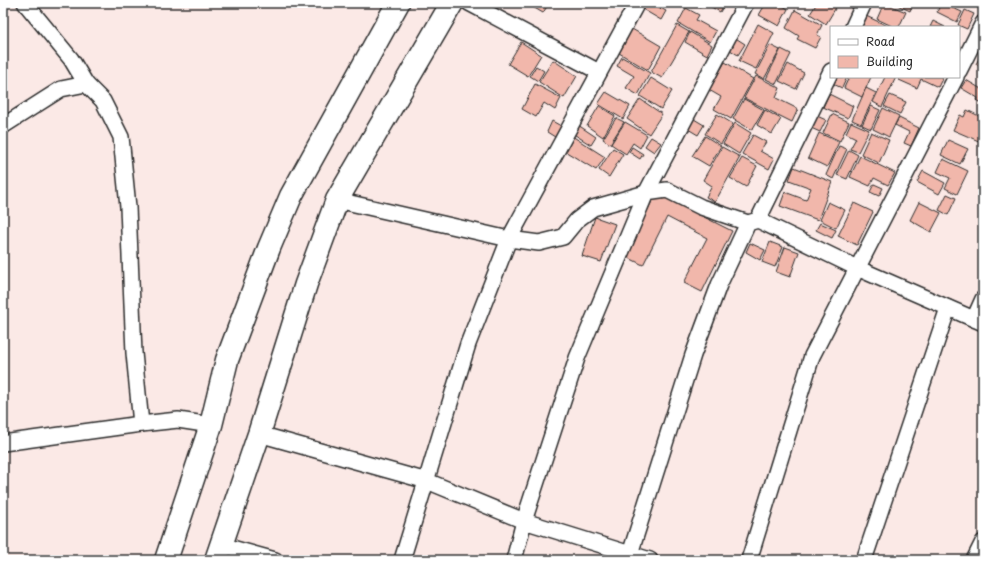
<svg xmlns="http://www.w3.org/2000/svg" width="986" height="563" font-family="'Playpen Sans',sans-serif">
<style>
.building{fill:#f1b7ab;stroke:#2b2b2b}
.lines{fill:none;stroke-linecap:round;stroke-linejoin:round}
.minor-casing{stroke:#2b2b2b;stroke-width:18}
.trunk-casing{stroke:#2b2b2b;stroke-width:25}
.minor{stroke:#fff;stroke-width:15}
.trunk{stroke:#fff;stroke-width:22}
</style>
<rect width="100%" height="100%" fill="#fbe9e6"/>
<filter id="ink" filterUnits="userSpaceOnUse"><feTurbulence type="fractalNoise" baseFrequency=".025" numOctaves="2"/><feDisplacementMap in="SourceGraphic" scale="8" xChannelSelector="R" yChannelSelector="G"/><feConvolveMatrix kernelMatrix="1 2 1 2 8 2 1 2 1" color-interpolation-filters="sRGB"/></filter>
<g filter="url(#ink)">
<g class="building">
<polygon points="526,3 549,3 543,13"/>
<polygon points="642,3 651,3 666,11 661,20 639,7"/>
<polygon points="694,3 702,3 700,7"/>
<polygon points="710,3 725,3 720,12 708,5"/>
<polygon points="766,3 778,3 788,9 779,26 759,15"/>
<polygon points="817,3 838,4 826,24 810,14"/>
<polygon points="884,3 906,12 899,27 894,27 877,19"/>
<polygon points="893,3 913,3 910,11"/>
<polygon points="941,3 962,12 957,22 937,12"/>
<polygon points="686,8 699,15 696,20 716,31 710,42 678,23"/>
<polygon points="795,10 822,25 817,35 821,37 815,48 797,39 799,36 786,28"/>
<polygon points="965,10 974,14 967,29 958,25"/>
<polygon points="866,16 890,27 861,27"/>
<polygon points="933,21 945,27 930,27"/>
<polygon points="758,24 774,33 756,69 739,61"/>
<polygon points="677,25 689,32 662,78 651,72"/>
<polygon points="632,29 661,46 648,70 619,53"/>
<polygon points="690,32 712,45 707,55 685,42"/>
<polygon points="734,37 745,44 738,55 727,48"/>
<polygon points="521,42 541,55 528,76 508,64"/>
<polygon points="770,45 780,50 764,79 755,74"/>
<polygon points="781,49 791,54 776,84 766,79"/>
<polygon points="983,51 983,69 976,64"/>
<polygon points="622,57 650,73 638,95 626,88 634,76 617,66"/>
<polygon points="553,60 577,76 564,98 539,82"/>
<polygon points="725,62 753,79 731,119 714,109 721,97 709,90"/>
<polygon points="788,64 804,73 796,89 779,81"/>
<polygon points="536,66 544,71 538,81 530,76"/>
<polygon points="756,76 780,88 776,98 798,109 792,122 744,98"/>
<polygon points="836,77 847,77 842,88 833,84"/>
<polygon points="849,77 871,77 862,97 844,88"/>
<polygon points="885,77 896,77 882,107 873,102"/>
<polygon points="900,77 943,77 938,87 921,79 917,88 899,80"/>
<polygon points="651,78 672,91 661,109 640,96"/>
<polygon points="966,80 983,90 983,104 977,100 978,98 961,88"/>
<polygon points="535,84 561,98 555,110 544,103 536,117 522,109"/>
<polygon points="866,88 876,93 861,124 852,120"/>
<polygon points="606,92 630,106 623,119 598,104"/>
<polygon points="829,94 853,106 848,118 823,107"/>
<polygon points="890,95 906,102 900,114 884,106"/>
<polygon points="640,99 662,114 649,134 627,119"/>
<polygon points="744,99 764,110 752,130 733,119"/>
<polygon points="599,106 615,116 603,137 587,126"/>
<polygon points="871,106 880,110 871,129 862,125"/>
<polygon points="883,108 899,116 889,137 873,129"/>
<polygon points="765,110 781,119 772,134 757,125"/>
<polygon points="967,110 983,118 983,138 981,142 953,130 960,115 964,117"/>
<polygon points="717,114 733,124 721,144 705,134"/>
<polygon points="832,114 849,122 840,141 823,133"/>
<polygon points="817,116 826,120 820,132 811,128"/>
<polygon points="616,118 624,122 610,144 603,139"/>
<polygon points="899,118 919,128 911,146 904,143 909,132 895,125"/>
<polygon points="694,119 704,125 698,135 688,129"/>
<polygon points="552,121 561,126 555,137 547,132"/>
<polygon points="625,122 647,135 640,148 633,143 626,154 611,144"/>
<polygon points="851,122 869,130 858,152 850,149 856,138 846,133"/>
<polygon points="735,123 751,133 739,154 723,144"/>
<polygon points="578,125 596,137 591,145 572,133"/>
<polygon points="871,132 889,140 879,163 861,154"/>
<polygon points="819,133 839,142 827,167 808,158"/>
<polygon points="753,135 766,142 760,151 774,159 769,169 742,154"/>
<polygon points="572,136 605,157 596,170 563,150"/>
<polygon points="705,136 721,146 709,166 692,156"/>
<polygon points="651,137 661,143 654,152 645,146"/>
<polygon points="948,140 968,149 960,164 941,155"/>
<polygon points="839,146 847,149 833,179 826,175"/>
<polygon points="632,147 643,154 640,159 629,152"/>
<polygon points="722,147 740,157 715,202 706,197 712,186 703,180"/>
<polygon points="613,148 623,154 609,177 599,170"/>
<polygon points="849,150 858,155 847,179 837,175"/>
<polygon points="860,156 895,173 888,185 874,178 870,186 850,177"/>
<polygon points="742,158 757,166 746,187 730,178"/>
<polygon points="943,159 968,171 957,194 945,188 950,178 937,172"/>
<polygon points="794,167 832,182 818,220 780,206 785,192 806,200 811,188 789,180"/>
<polygon points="923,171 945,183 939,194 917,182"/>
<polygon points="874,184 883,188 879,196 870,192"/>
<polygon points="656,193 732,231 702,292 684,283 707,238 667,217 643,265 625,256"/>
<polygon points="947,194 956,198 948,215 939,210"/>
<polygon points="828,202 845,210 836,228 820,220"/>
<polygon points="919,202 941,213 931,232 910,220"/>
<polygon points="854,203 873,212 857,245 838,236"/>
<polygon points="595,217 615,224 601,262 582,256"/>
<polygon points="820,223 836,230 832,238 816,230"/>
<polygon points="770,242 783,247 775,267 762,262"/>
<polygon points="750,243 765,250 760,260 746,252"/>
<polygon points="785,247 799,252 790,277 776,272"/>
</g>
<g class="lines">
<g class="minor-casing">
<g id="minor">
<polyline points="25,3 71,59 86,84 103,101 121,137 128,207 134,353 141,424"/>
<polyline points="469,3 599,72"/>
<polyline points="853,27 864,3"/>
<polyline points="959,71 983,23"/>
<polyline points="3,126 61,89 86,84"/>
<polyline points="337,200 509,239 539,243 563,237 577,220 593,208 646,193 667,190 701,207 748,223"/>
<polyline points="758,220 831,71"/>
<polyline points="974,319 983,299"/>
<polyline points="259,434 427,481 524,521 650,560"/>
<polyline points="3,443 141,424 178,420 211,425"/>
<polyline points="221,545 275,560"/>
<polyline points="630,554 693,355 719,285 748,223 758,220 857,268 983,323"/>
<polyline points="402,560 468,344 509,239 637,3"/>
<polyline points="514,560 524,521 577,358 646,193 746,3"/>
<polyline points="749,560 812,356 956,77"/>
<polyline points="864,560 948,308"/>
<polyline points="974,560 983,542"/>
</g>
</g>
<g class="trunk-casing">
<g id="trunk">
<polyline points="166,560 211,425 227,360 269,248 291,196 398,3"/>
<polyline points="216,560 259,434 306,284 337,200 452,3"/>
</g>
</g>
<use href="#minor" class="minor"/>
<use href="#trunk" class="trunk"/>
</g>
</g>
<rect width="986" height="563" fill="none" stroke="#fff" stroke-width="16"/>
<rect x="8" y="8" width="970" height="547" fill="none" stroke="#2b2b2b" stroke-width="1.5" filter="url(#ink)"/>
<rect x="830" y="26" width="130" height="52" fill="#ffffff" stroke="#aaaaaa"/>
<rect x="838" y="39" width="20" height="6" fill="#ffffff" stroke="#aaaaaa"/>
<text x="866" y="46" font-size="12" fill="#2b2b2b">Road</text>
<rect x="838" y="56" width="20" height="12" fill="#f1b7ab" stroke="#aaaaaa"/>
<text x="866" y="66" font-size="12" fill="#2b2b2b">Building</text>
</svg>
